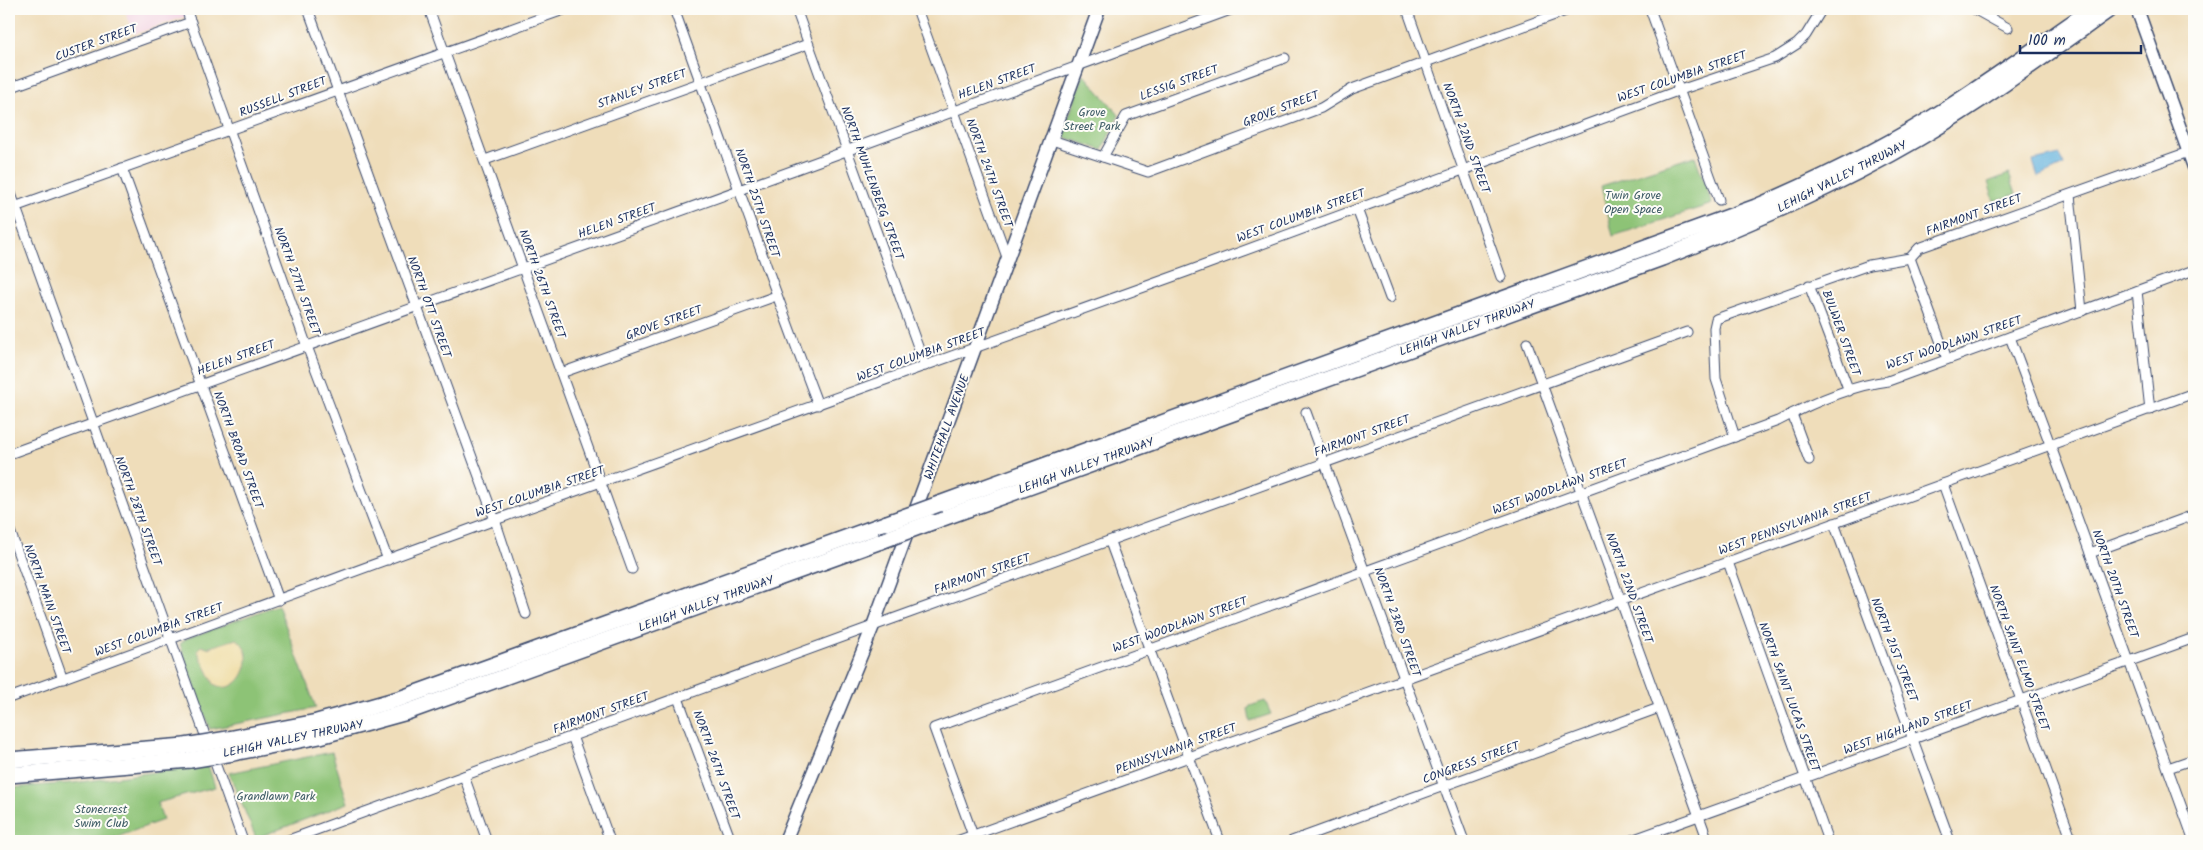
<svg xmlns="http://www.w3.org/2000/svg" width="2203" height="850" font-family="Kalam,sans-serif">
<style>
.built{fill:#f2cfe1}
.green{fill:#8dc376;stroke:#54796a}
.sand{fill:#eeda9e;stroke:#84847e}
.water{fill:#64b2dd;stroke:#40709e}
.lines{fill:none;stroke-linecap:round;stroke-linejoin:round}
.street-casing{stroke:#3b496c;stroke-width:11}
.secondary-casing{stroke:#3b496c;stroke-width:15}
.highway-casing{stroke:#3b496c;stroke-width:18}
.street{stroke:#fff;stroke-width:9}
.secondary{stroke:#fff;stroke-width:12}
.highway{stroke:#fff;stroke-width:15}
.highway-bridge-casing{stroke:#3b496c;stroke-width:18;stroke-linecap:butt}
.highway-bridge{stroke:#fff;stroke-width:15}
.labels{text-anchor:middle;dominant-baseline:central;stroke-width:4;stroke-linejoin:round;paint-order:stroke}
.street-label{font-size:12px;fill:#1b2f5e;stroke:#fdfcf7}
.park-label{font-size:12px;fill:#3d5b65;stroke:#fdfcf7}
</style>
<rect width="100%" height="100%" fill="#fdfcf7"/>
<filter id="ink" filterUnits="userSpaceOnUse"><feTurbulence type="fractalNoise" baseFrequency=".02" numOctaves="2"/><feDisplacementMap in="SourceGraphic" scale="10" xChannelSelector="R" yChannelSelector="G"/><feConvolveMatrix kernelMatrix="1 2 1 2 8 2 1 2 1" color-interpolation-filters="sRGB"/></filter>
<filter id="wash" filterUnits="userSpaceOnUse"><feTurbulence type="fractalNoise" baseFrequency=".0096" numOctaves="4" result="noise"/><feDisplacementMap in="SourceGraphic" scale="20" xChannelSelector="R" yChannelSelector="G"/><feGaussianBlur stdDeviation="1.12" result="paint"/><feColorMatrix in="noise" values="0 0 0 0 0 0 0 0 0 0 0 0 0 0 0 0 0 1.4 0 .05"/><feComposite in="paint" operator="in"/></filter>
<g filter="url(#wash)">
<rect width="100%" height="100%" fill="#efddba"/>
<polygon class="built" points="124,9 194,9 196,13 135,34"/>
<g class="green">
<polygon points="1084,74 1119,115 1102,150 1062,136"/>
<polygon points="1695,156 1712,204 1613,236 1601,186"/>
<polygon points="2009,174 2016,194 1994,201 1988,182"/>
<polygon points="278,605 316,708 210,729 180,644 186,639"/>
<polygon points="1265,701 1271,714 1250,721 1248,709 1250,706"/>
<polygon points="332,752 348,803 256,838 229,773"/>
<polygon points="208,765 215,787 157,803 163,820 106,841 9,841 9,788 73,783"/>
</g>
<path class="sand" d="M236,639C261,653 239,700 214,684L197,650L201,646L207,648Z"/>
<polygon class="water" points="2060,155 2064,165 2038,177 2033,161"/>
</g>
<g filter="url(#ink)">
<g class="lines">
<g class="street-casing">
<g id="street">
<polyline points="186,9 305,341 388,560"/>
<polyline points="308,9 495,520 526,614"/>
<polyline points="429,9 632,569"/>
<path d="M674,9C722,141 768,274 818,405"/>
<polyline points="796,9 925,366"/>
<polyline points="917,9 1008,260"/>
<polyline points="1407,9 1501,277"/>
<polyline points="1650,9 1719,200"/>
<polyline points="1974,9 2008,28"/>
<polyline points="9,88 191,22"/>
<polyline points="1052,140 1148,172 1321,108 1352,89 1571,9"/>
<polyline points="1103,157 1126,116 1285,58"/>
<polyline points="485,160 808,44"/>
<polyline points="122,168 279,600"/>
<polyline points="9,188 243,841"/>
<polyline points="2070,195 2082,311"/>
<polyline points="9,209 566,9"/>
<polyline points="1357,209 1390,298"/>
<polyline points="1910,258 1947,359"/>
<polyline points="1809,285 1849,391"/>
<polyline points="2137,291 2150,410"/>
<polyline points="2010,337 2069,495 2194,841"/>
<polyline points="1527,343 1708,841"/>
<polyline points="561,373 776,296"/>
<polyline points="1306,412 1464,841"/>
<polyline points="1792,414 1809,460"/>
<polyline points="1735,437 1716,379 1714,328 1716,319 1869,265 1910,258 1919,248 2194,150"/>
<polyline points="9,454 794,170 1233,9"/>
<polyline points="1943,484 2072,841"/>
<polyline points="1834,523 1950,841"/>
<polyline points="9,528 63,679"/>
<polyline points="1110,542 1220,841"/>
<polyline points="2090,553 2194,515"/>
<polyline points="1728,562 1828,841"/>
<polyline points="9,698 495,520 1186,272 1680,90 1775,58 1797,44 1806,35 1822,9"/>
<polyline points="678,698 731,841"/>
<polyline points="572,736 610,841"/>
<polyline points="2168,768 2194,759"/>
<polyline points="464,776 487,841"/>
<polyline points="286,841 873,626 1687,332"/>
<polyline points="957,841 2194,393"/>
<path d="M975,841L934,728L1778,421C1810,404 1852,385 1888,381L2194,270"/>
<polyline points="1292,841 1659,708"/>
<polyline points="1629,841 2194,638"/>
</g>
</g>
<g class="secondary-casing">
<g id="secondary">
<polyline points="2137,9 2194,167"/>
<polyline points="2193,9 2194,9"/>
<polyline points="785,841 873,626 1099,9"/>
</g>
</g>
<g class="highway-casing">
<g id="highway">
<path d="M939,504L1756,207C1824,178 1890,145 1951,106C1999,75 2045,42 2092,9"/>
<path d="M932,522L1662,258C1750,223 1837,186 1919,138C1985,99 2048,53 2110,9"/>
<polyline points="228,739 317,722 402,698 887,523"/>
<polyline points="233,753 320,736 407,712 881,541"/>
<polyline points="9,760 185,746"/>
<polyline points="9,775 190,760"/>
</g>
</g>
<use href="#street" class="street"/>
<use href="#secondary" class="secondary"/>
<use href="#highway" class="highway"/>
<g class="highway-bridge-casing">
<g id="highway-bridge">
<polyline points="887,523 939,504"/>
<polyline points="881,541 932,522"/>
<polyline points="185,746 228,739"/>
<polyline points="190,760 233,753"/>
</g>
</g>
<use href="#highway-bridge" class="highway-bridge"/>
</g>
</g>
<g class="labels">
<g class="street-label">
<text transform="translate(96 43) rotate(-20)">CUSTER STREET</text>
<text transform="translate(1682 77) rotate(-19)">WEST COLUMBIA STREET</text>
<text transform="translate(997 82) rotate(-20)">HELEN STREET</text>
<text transform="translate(1179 83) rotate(-20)">LESSIG STREET</text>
<text transform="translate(642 89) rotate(-20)">STANLEY STREET</text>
<text transform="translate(283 97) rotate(-21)">RUSSELL STREET</text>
<text transform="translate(1281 109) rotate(-21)">GROVE STREET</text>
<text transform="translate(1466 138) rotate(70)">NORTH 22ND STREET</text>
<text transform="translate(989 173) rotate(70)">NORTH 24TH STREET</text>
<text transform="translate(1842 177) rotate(-27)">LEHIGH VALLEY THRUWAY</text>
<text transform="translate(872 183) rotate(70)">NORTH MUHLENBERG STREET</text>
<text transform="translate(757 203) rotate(71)">NORTH 25TH STREET</text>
<text transform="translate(1974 215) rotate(-20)">FAIRMONT STREET</text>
<text transform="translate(1301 216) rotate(-20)">WEST COLUMBIA STREET</text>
<text transform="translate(617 221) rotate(-20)">HELEN STREET</text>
<text transform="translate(297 281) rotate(70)">NORTH 27TH STREET</text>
<text transform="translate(542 284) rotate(70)">NORTH 26TH STREET</text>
<text transform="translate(429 307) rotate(70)">NORTH OTT STREET</text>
<text transform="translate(664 323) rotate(-20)">GROVE STREET</text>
<text transform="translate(1467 328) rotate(-20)">LEHIGH VALLEY THRUWAY</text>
<text transform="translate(1841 333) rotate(70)">BULWER STREET</text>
<text transform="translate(1954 343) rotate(-19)">WEST WOODLAWN STREET</text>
<text transform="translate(921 355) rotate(-20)">WEST COLUMBIA STREET</text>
<text transform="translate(236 358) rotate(-20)">HELEN STREET</text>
<text transform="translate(947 427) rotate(-70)">WHITEHALL AVENUE</text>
<text transform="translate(1362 436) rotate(-20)">FAIRMONT STREET</text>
<text transform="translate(238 450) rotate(70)">NORTH BROAD STREET</text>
<text transform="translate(1086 466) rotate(-20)">LEHIGH VALLEY THRUWAY</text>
<text transform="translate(1560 487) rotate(-20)">WEST WOODLAWN STREET</text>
<text transform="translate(540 492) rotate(-19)">WEST COLUMBIA STREET</text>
<text transform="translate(138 511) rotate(70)">NORTH 28TH STREET</text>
<text transform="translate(1795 524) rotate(-20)">WEST PENNSYLVANIA STREET</text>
<text transform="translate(982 574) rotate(-19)">FAIRMONT STREET</text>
<text transform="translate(2115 584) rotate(70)">NORTH 20TH STREET</text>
<text transform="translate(1629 588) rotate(70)">NORTH 22ND STREET</text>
<text transform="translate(47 599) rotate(70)">NORTH MAIN STREET</text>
<text transform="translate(706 604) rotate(-20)">LEHIGH VALLEY THRUWAY</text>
<text transform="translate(1397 622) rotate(70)">NORTH 23RD STREET</text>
<text transform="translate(1180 625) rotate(-20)">WEST WOODLAWN STREET</text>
<text transform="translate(159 630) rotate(-20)">WEST COLUMBIA STREET</text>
<text transform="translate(1894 650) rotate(69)">NORTH 21ST STREET</text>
<text transform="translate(2019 658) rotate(70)">NORTH SAINT ELMO STREET</text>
<text transform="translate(1789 697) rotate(70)">NORTH SAINT LUCAS STREET</text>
<text transform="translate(601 713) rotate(-20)">FAIRMONT STREET</text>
<text transform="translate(1908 728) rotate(-20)">WEST HIGHLAND STREET</text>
<text transform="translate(293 739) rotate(-12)">LEHIGH VALLEY THRUWAY</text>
<text transform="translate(1176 749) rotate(-20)">PENNSYLVANIA STREET</text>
<text transform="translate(1471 763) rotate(-20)">CONGRESS STREET</text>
<text transform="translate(716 765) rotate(70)">NORTH 26TH STREET</text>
</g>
<g class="park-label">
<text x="1092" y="112">Grove<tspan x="1092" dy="14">Street Park</tspan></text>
<text x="1633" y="195">Twin Grove<tspan x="1633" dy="14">Open Space</tspan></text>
<text x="276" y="796">Grandlawn Park</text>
<text x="101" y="809">Stonecrest<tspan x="101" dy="14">Swim Club</tspan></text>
</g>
</g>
<rect width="2203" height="850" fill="none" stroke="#fdfcf7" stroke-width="30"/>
<path d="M2020 45v8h121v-8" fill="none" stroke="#1b2f5e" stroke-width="2.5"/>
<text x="2028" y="45" font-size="15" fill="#1b2f5e" stroke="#fdfcf7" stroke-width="4" paint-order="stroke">100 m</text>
</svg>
